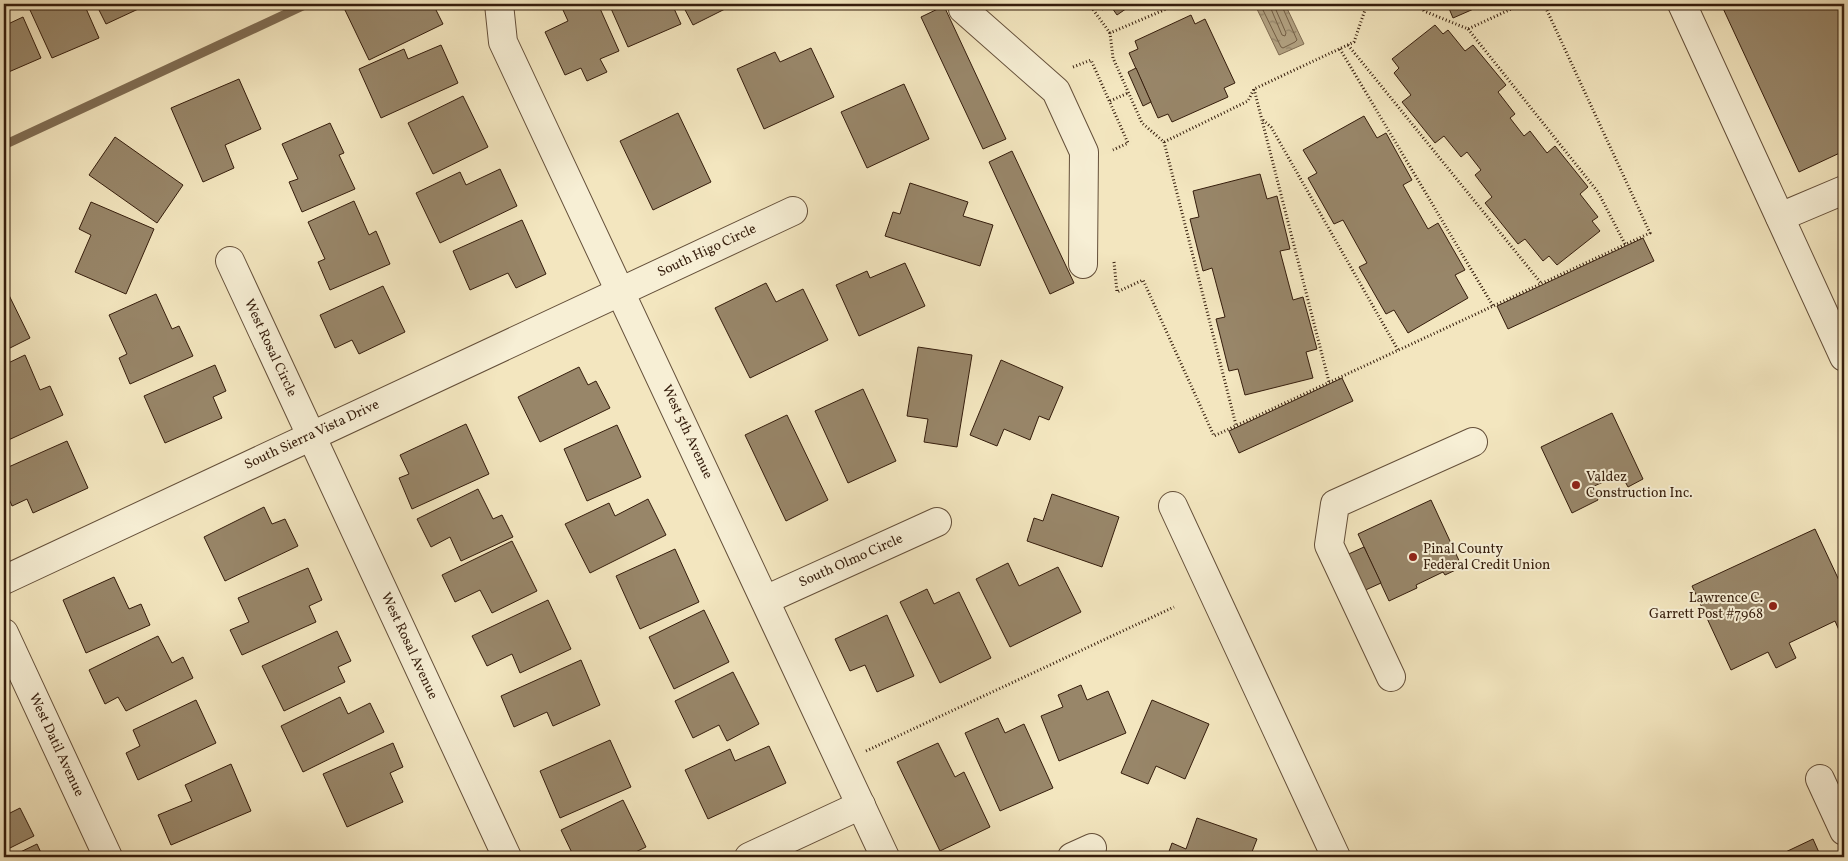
<svg xmlns="http://www.w3.org/2000/svg" width="1848" height="861" font-family="Vollkorn,serif">
<style>
.water{fill:url(#water-ripples);stroke:#806d53}
.lines{fill:none;stroke-linecap:round;stroke-linejoin:round}
.shore{stroke:#746047;stroke-width:1}
.stream{stroke:#806d53;stroke-width:9}
.building{fill:#988669;stroke:#351d0c}
.minor-casing{stroke:#644f39;stroke-width:30}
.path{stroke:#351d0c;stroke-width:3;stroke-dasharray:1 2.5;stroke-linecap:butt}
.minor{stroke:#f7efd5;stroke-width:28}
.poi-dot{fill:#8f2418;stroke:#f7efd5;stroke-width:2}
.labels{text-anchor:middle;dominant-baseline:central;stroke-width:4;stroke-linejoin:round;paint-order:stroke}
.street-label{font-size:14px;fill:#351d0c;stroke:#f7efd5}
.poi-label{font-size:14px;fill:#351d0c;stroke:#f7efd5;text-anchor:start}
</style>
<defs>
<pattern id="water-ripples" width="26" height="14" patternUnits="userSpaceOnUse" patternTransform="scale(1.25)"><rect width="26" height="14" fill="#b2a282"/><path d="M2 4q2-2 4 0t4 0M15 11q2-2 4 0t4 0" fill="none" stroke="#928369"/></pattern>
</defs>
<rect width="100%" height="100%" fill="#f3e6bf"/>
<filter id="stains"><feTurbulence type="fractalNoise" baseFrequency=".004" numOctaves="4"/><feColorMatrix values="0 0 0 0 .2 0 0 0 0 .09 0 0 0 0 .02 0 0 0 .5 -.17"/></filter>
<radialGradient id="worn" r=".72"><stop offset=".6" stop-color="#630" stop-opacity="0"/><stop offset="1" stop-color="#630" stop-opacity=".3"/></radialGradient>
<polygon class="water" points="1262,4 1285,4 1304,44 1279,55 1256,7"/>
<g class="lines">
<g class="shore">
<polyline points="1262,4 1262,8 1281,47 1283,48 1295,42 1297,40 1281,4"/>
<polyline points="1269,4 1282,35 1285,36 1286,33 1276,10 1275,4"/>
</g>
<polyline class="stream" points="4,145 307,4"/>
</g>
<g class="building">
<polygon points="45,4 84,4 99,38 52,58 30,10"/>
<polygon points="96,4 149,4 106,24"/>
<polygon points="353,4 433,4 443,24 369,60 344,8"/>
<polygon points="576,4 598,4 619,51 600,59 607,72 587,81 581,68 565,75 545,32 568,21 563,10"/>
<polygon points="609,4 672,4 681,24 628,47"/>
<polygon points="682,4 735,4 693,25"/>
<polygon points="1097,4 1133,4 1117,15 1110,5 1102,10"/>
<polygon points="1439,4 1485,4 1453,18 1448,6 1441,9"/>
<polygon points="1721,4 1844,4 1844,151 1799,172"/>
<polygon points="944,6 1006,139 983,149 921,17"/>
<polygon points="4,13 8,24 23,17 41,58 4,74"/>
<polygon points="1191,15 1195,24 1205,19 1235,83 1224,88 1228,97 1172,122 1168,114 1158,118 1129,53 1138,49 1135,41"/>
<polygon points="1435,25 1443,34 1448,30 1465,51 1473,45 1506,85 1498,92 1515,114 1510,118 1524,136 1530,131 1547,153 1555,146 1588,187 1580,194 1598,217 1592,221 1600,231 1557,265 1549,256 1543,261 1525,239 1518,244 1485,203 1492,197 1475,175 1481,170 1467,152 1461,157 1444,136 1435,143 1402,102 1411,95 1394,73 1399,68 1392,59"/>
<polygon points="441,45 458,83 381,118 359,69 404,49 408,59"/>
<polygon points="811,48 834,97 764,129 737,69 775,52 780,62"/>
<polygon points="1136,68 1151,102 1143,106 1128,72"/>
<polygon points="239,79 261,129 225,145 234,168 203,182 171,108"/>
<polygon points="904,84 929,139 867,168 841,112"/>
<polygon points="463,96 488,147 433,174 408,123"/>
<polygon points="678,113 711,182 653,210 620,141"/>
<polygon points="1364,116 1377,138 1386,133 1412,180 1403,185 1428,229 1438,223 1465,270 1455,275 1468,298 1408,333 1394,310 1386,314 1359,267 1367,263 1343,220 1334,224 1308,178 1317,173 1303,150"/>
<polygon points="330,123 344,153 339,155 355,189 302,212 289,182 298,179 282,144"/>
<polygon points="115,137 183,185 157,223 89,175"/>
<polygon points="1012,151 1074,283 1050,294 989,162"/>
<polygon points="500,169 517,206 440,243 416,193 460,172 466,185"/>
<polygon points="1260,174 1267,199 1277,196 1290,249 1280,251 1293,300 1303,297 1317,349 1306,352 1313,378 1245,395 1238,369 1229,371 1216,319 1225,317 1212,268 1203,271 1190,219 1199,217 1193,191"/>
<polygon points="910,183 968,202 963,216 993,225 980,266 885,236 893,212 900,214"/>
<polygon points="354,201 369,235 376,231 390,264 330,290 318,262 325,259 308,222"/>
<polygon points="91,202 154,229 126,294 75,272 91,235 79,229"/>
<polygon points="522,220 546,274 516,288 508,273 470,290 453,251"/>
<polygon points="1643,238 1654,261 1508,329 1497,306"/>
<polygon points="905,263 925,306 859,336 836,285 867,271 870,278"/>
<polygon points="766,283 776,302 803,289 828,340 750,378 715,308"/>
<polygon points="4,285 30,338 4,351"/>
<polygon points="383,286 405,332 359,354 352,340 335,348 320,315"/>
<polygon points="156,294 172,329 179,326 193,356 130,384 119,358 127,354 109,315"/>
<polygon points="918,347 972,355 957,447 924,442 928,419 907,416"/>
<polygon points="25,355 40,390 50,386 63,415 4,442 4,365"/>
<polygon points="1001,360 1063,387 1049,420 1039,416 1030,440 1004,429 997,446 970,435"/>
<polygon points="215,365 226,391 213,397 222,418 165,443 144,396"/>
<polygon points="579,367 588,385 596,381 610,408 540,442 518,397"/>
<polygon points="1342,378 1353,401 1239,453 1229,431"/>
<polygon points="863,389 896,461 848,483 815,411"/>
<polygon points="1612,413 1643,479 1628,487 1621,474 1592,487 1598,500 1572,513 1541,447"/>
<polygon points="787,415 828,500 786,521 745,435"/>
<polygon points="466,424 489,474 412,509 399,478 409,474 400,455"/>
<polygon points="617,425 641,477 587,501 564,449"/>
<polygon points="67,441 88,488 33,513 27,499 12,506 4,487 4,469"/>
<polygon points="478,489 493,519 502,515 513,537 461,561 450,537 431,547 417,519"/>
<polygon points="1052,494 1119,517 1102,567 1027,541 1034,518 1043,521"/>
<polygon points="648,499 666,535 590,573 565,524 609,503 615,516"/>
<polygon points="1431,500 1462,567 1445,575 1443,572 1416,585 1417,588 1389,601 1358,534"/>
<polygon points="264,507 272,524 285,519 298,546 225,581 204,537"/>
<polygon points="1815,529 1844,591 1844,636 1842,637 1835,621 1789,643 1796,658 1776,668 1768,652 1731,670 1692,586"/>
<polygon points="512,541 537,591 492,613 480,590 455,602 442,575"/>
<polygon points="1364,547 1381,583 1348,598 1331,562"/>
<polygon points="675,549 699,602 640,629 616,576"/>
<polygon points="1008,563 1019,586 1058,567 1081,612 1010,647 976,579"/>
<polygon points="308,568 322,600 309,606 316,622 242,655 230,630 249,622 238,598"/>
<polygon points="114,577 129,609 141,604 150,625 86,653 63,600"/>
<polygon points="927,589 934,604 959,592 991,658 940,683 900,602"/>
<polygon points="548,600 571,649 520,673 512,654 487,666 472,636"/>
<polygon points="704,610 729,662 674,689 649,637"/>
<polygon points="887,615 914,676 877,692 865,665 850,671 835,639"/>
<polygon points="337,631 351,661 338,667 345,682 284,711 262,666"/>
<polygon points="158,636 172,663 183,657 193,678 126,711 118,697 105,704 89,670"/>
<polygon points="581,660 600,705 553,726 547,712 514,727 501,696"/>
<polygon points="733,672 759,724 727,741 719,725 693,738 675,701"/>
<polygon points="1081,685 1087,700 1108,691 1126,733 1059,761 1041,716 1063,707 1058,695"/>
<polygon points="340,697 348,714 370,703 384,732 303,772 281,726"/>
<polygon points="196,700 216,743 138,780 126,753 140,746 133,730"/>
<polygon points="1152,700 1209,724 1185,779 1156,766 1148,784 1121,773"/>
<polygon points="998,718 1005,733 1024,724 1053,788 1000,811 965,733"/>
<polygon points="610,740 631,787 560,818 540,771"/>
<polygon points="393,743 403,767 390,773 403,802 347,827 323,774"/>
<polygon points="938,743 955,777 964,772 990,827 940,851 897,762"/>
<polygon points="769,746 786,783 708,819 685,770 730,749 735,761"/>
<polygon points="231,764 251,811 171,845 158,815 192,801 185,785"/>
<polygon points="623,800 646,847 625,857 594,857 593,855 589,857 574,857 561,830"/>
<polygon points="20,808 34,836 4,851 4,816"/>
<polygon points="1197,818 1257,839 1250,857 1167,857 1172,843 1186,849"/>
<polygon points="1813,839 1821,857 1775,857"/>
<polygon points="37,844 43,857 10,857"/>
</g>
<g class="lines">
<g class="minor-casing">
<g id="minor">
<polyline points="499,4 503,42 885,857"/>
<polyline points="1682,4 1844,357"/>
<polyline points="963,9 1056,91 1084,152 1083,264"/>
<polyline points="1780,217 1844,190"/>
<polyline points="230,261 507,857"/>
<polyline points="1173,506 1336,857"/>
<polyline points="4,580 793,211"/>
<polyline points="765,600 937,522"/>
<polyline points="4,633 108,857"/>
<polyline points="1391,677 1329,545 1335,504 1473,442"/>
<polyline points="1820,779 1844,831"/>
<polyline points="749,857 861,805"/>
<polyline points="1072,857 1092,848"/>
</g>
</g>
<g class="path">
<polyline points="1089,4 1110,33"/>
<polyline points="1178,4 1110,33 1113,58 1142,123 1164,142 1248,101 1254,89 1354,42 1367,4"/>
<polyline points="1420,4 1424,11 1468,29 1522,4"/>
<polyline points="1468,29 1598,192 1625,244"/>
<polyline points="1348,45 1541,283"/>
<polyline points="1340,49 1493,306"/>
<polyline points="1073,67 1091,60 1128,143 1113,150"/>
<polyline points="1254,89 1329,382"/>
<polyline points="1110,101 1128,93"/>
<polyline points="1263,120 1271,127 1398,350"/>
<polyline points="1164,142 1236,425"/>
<polyline points="1114,262 1117,292 1143,280 1214,436 1650,233 1544,4"/>
<polyline points="866,751 1174,607"/>
</g>
<use href="#minor" class="minor"/>
</g>
<g class="poi-dot">
<circle cx="1576" cy="485" r="5"/>
<circle cx="1413" cy="557" r="5"/>
<circle cx="1773" cy="606" r="5"/>
</g>
<g class="labels">
<g class="street-label">
<text transform="translate(707 251) rotate(-25)">South Higo Circle</text>
<text transform="translate(270 348) rotate(65)">West Rosal Circle</text>
<text transform="translate(687 432) rotate(65)">West 5th Avenue</text>
<text transform="translate(312 435) rotate(-25)">South Sierra Vista Drive</text>
<text transform="translate(851 561) rotate(-24)">South Olmo Circle</text>
<text transform="translate(409 646) rotate(65)">West Rosal Avenue</text>
<text transform="translate(56 745) rotate(65)">West Datil Avenue</text>
</g>
<g class="poi-label">
<text x="1586" y="477">Valdez<tspan x="1586" dy="16">Construction Inc.</tspan></text>
<text x="1423" y="549">Pinal County<tspan x="1423" dy="16">Federal Credit Union</tspan></text>
<text x="1763" y="598" text-anchor="end">Lawrence C.<tspan x="1763" dy="16">Garrett Post #7968</tspan></text>
</g>
</g>
<rect width="1848" height="861" fill="none" stroke="#f3e6bf" stroke-width="20"/>
<rect x="5" y="5" width="1838" height="851" fill="none" stroke="#351d0c" stroke-width="2.5"/>
<rect x="10" y="10" width="1828" height="841" fill="none" stroke="#351d0c"/>
<rect width="100%" height="100%" filter="url(#stains)"/>
<rect width="100%" height="100%" fill="url(#worn)"/>
</svg>
